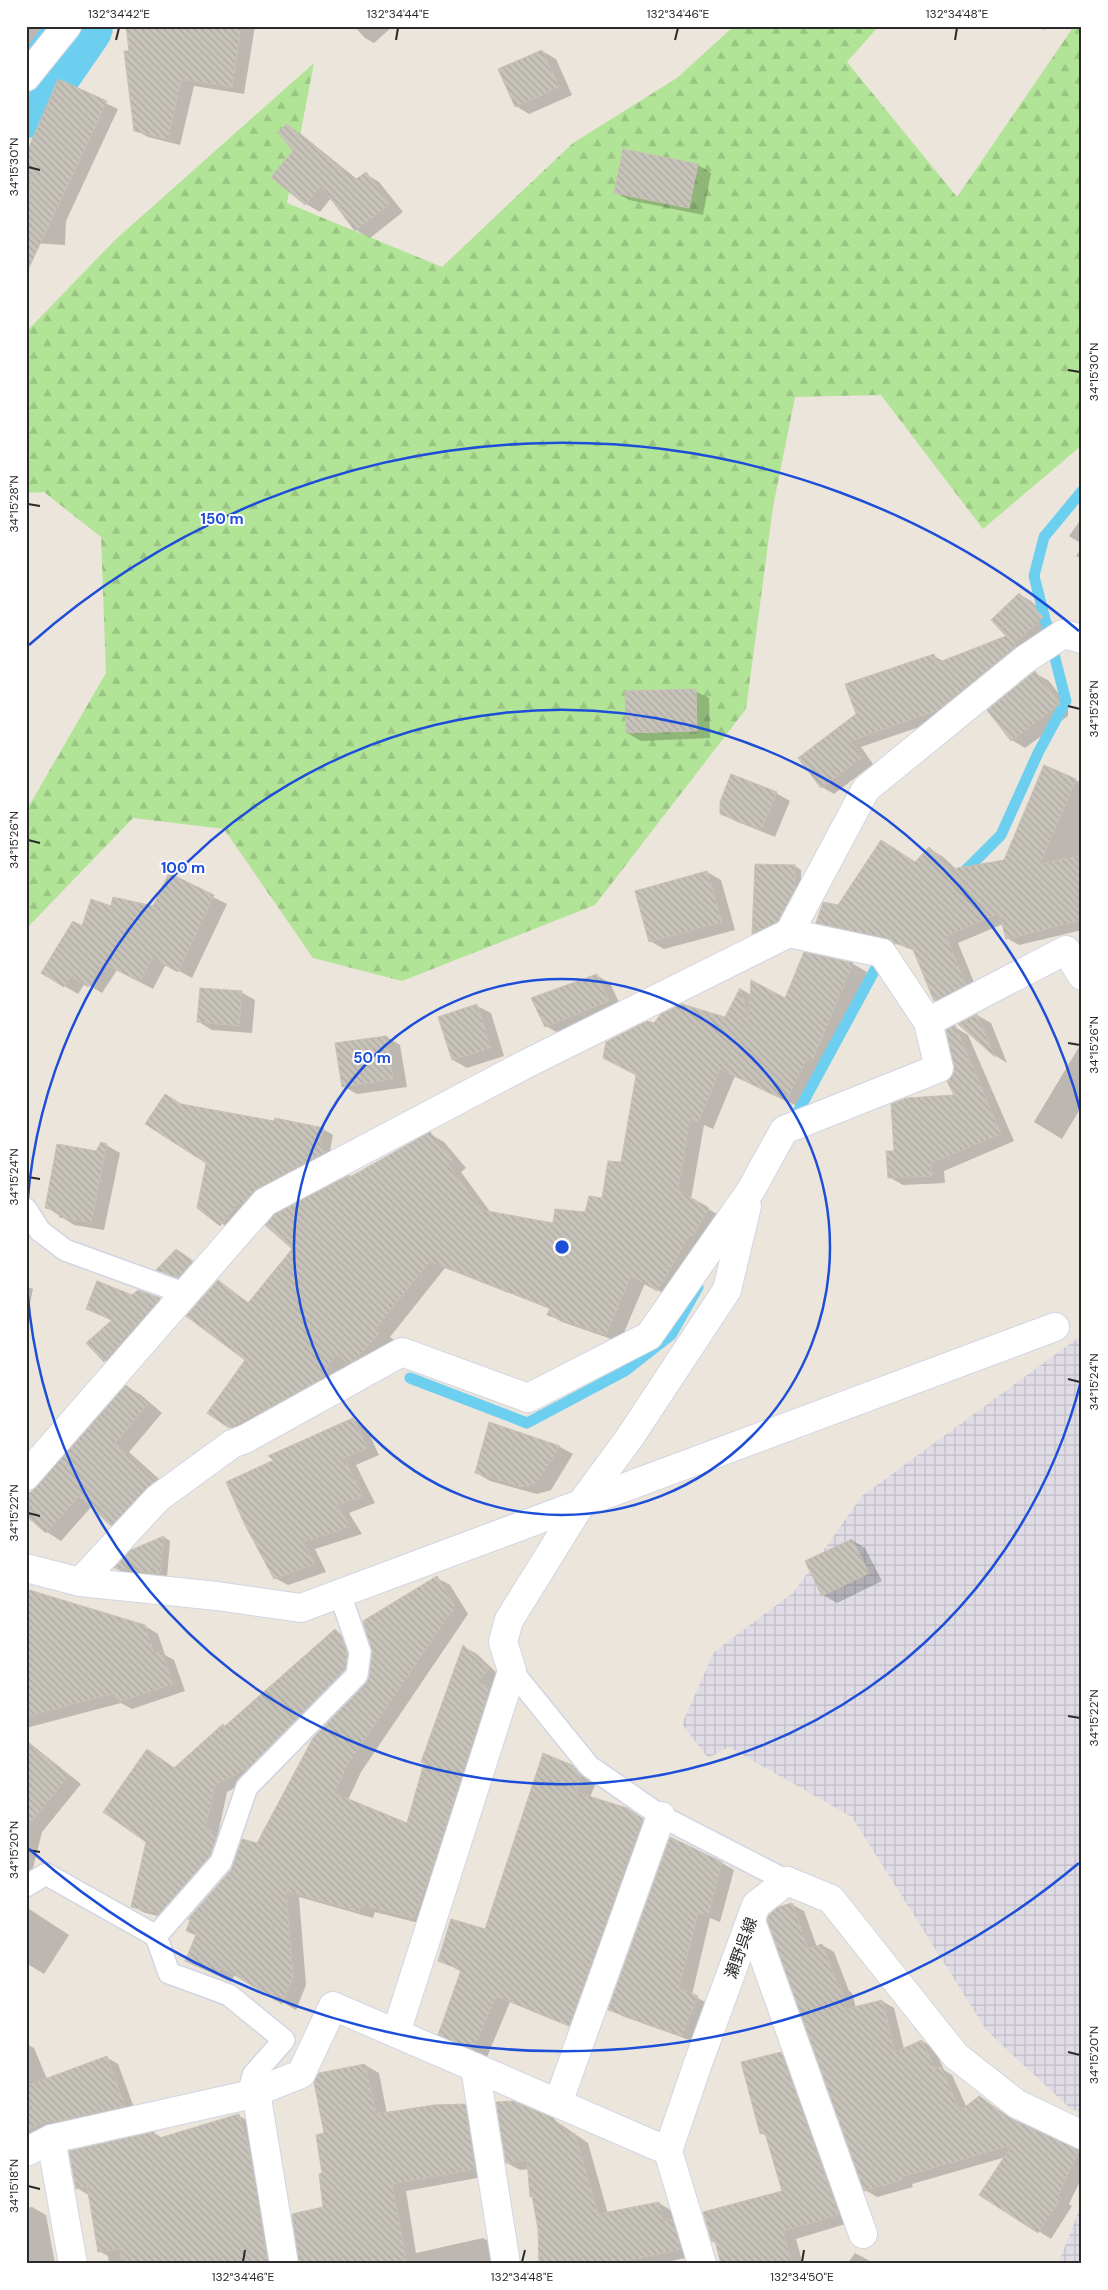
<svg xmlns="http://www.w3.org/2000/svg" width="1108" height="2290" font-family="'DM Sans','Noto Sans JP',sans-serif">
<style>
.industrial{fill:url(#industrial-grid)}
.forest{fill:url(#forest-firs)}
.shadow{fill:#0003}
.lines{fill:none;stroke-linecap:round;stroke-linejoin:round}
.stream{stroke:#6dcff0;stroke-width:11}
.river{stroke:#6dcff0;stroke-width:64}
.building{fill:url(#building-back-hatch);stroke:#c8c1b5}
.lane-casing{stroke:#d1d5e3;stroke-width:24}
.street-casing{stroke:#d1d5e3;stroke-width:30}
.secondary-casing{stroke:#d1d5e3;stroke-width:30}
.lane{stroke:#fff;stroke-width:21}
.street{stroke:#fff;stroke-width:28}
.secondary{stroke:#fff;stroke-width:28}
.ticks{fill:none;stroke:#2a2a2a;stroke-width:2}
.ring{fill:none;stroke:#1d4ed8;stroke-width:2.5}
.labels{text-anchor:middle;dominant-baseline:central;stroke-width:4;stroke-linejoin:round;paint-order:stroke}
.street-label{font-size:16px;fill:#2a2a2a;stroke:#fff}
.centre{fill:#1d4ed8;stroke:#fff;stroke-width:2.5}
.ring-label{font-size:15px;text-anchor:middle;font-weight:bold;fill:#1d4ed8;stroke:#fff;stroke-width:4;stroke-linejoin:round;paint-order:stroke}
.neatline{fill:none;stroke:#2a2a2a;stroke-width:2}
.ticks-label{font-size:12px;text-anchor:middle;fill:#2a2a2a}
</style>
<defs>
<pattern id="industrial-grid" width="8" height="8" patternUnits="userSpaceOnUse" patternTransform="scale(1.25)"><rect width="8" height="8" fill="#dfdce5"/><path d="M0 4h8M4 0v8" fill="none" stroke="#c0bdc5"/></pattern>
<pattern id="forest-firs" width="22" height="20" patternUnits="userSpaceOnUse" patternTransform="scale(1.25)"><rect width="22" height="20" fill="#b2e497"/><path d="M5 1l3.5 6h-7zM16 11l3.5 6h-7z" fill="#99c482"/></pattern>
<pattern id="building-back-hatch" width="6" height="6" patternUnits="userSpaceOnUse" patternTransform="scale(1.25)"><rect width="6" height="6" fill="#c7c3ba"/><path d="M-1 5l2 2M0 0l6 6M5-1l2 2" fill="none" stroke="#aba8a0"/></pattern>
</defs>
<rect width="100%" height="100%" fill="#ece5dc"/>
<g class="industrial">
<polygon points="1082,1335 1082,2113 1071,2109 987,2031 852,1817 729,1747 708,1758 682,1724 714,1652 794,1592 862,1496"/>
<polygon points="1082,2203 1082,2264 1058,2264"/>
</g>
<polygon class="forest" points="734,26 879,26 847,62 957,197 1074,26 1082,26 1082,445 983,529 881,395 795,397 773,507 746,709 595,905 402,981 313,958 224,829 133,818 26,929 26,811 106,673 101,537 44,492 26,493 26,332 115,240 314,63 287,203 442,267 573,143 677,78"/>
<g class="shadow">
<polygon points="26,26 54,26 26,74"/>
<polygon points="127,26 255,26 244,94 194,86 180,145 148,137 135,130"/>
<polygon points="354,26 393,26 374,43 365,38"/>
<polygon points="1038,26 1053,26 1044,30"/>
<polygon points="542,51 556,59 572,95 529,114 516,106"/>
<polygon points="58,81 118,109 66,221 65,245 32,243 26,261 26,157"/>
<polygon points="287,126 301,134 358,180 366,174 379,182 403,212 370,238 356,230 331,198 320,212 306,204 273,177 294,151"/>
<polygon points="698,165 711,173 703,215 629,200 615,192"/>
<polygon points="1082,518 1082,544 1069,536"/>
<polygon points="1082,547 1082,559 1076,556"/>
<polygon points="1019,594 1031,601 1054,624 951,716 861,747 873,764 834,794 822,787 857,714 934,656 943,661 1008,636"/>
<polygon points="1035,673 1049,681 1068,706 1068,716 1025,748 1012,740"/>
<polygon points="695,691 709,698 710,738 641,741 627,733"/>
<polygon points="1045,767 1082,783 1082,930 1019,945 1007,938 1003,924 958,943 978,992 948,1007 935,1000 915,951 897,944 830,929 818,922 838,906 916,863 929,849 942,856 956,869 1005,861"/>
<polygon points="776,793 790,801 775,837 735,821 721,813"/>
<polygon points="795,866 801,870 801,893 784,925 760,937 754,933"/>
<polygon points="707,872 721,880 735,930 664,949 650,941"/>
<polygon points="169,875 227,904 192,978 166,964 153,989 117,970 102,993 85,983 78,994 43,973 83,928 112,908 154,908"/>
<polygon points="805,954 853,964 867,972 827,1068 822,1066 801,1108 735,1076 713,1129 704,1125 691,1199 722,1217 672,1298 645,1283 620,1342 562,1322 548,1314 550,1309 445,1268 390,1337 394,1340 368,1368 364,1371 351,1363 332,1389 244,1435 230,1427 247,1360 218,1282 249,1303 350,1178 430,1134 444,1142 466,1168 461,1172 491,1213 554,1224 586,1214 603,1200 622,1164 655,1025 726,1018 741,989 751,995 785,1000"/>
<polygon points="596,975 610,983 622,1009 560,1034 546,1026"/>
<polygon points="241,992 255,1000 252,1033 212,1030 199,1022"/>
<polygon points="477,1006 491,1013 504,1056 467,1068 453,1060"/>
<polygon points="977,1015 991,1023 1007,1063 996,1056 960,1024"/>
<polygon points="955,1027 968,1035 1014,1141 944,1171 945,1183 903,1185 889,1177 895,1152 956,1096"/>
<polygon points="387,1037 400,1045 407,1087 357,1094 343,1086"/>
<polygon points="1082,1042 1082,1106 1062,1139 1034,1122"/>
<polygon points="182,1106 275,1123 323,1129 333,1135 330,1151 336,1157 231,1230 199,1207 208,1162"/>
<polygon points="106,1145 120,1153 104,1230 74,1225 46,1207 97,1153"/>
<polygon points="183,1254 198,1266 185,1281 158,1270"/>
<polygon points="26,1286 33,1289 26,1322"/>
<polygon points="138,1291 160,1299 173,1307 119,1369 105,1361 88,1343 113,1321 88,1309 133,1296"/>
<polygon points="127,1387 141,1395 162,1413 129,1452 170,1489 126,1533 112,1525 92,1506 61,1541 47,1532 26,1515 26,1491 31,1492 39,1487"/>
<polygon points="353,1419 366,1427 379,1455 356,1465 375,1503 349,1513 362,1534 315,1549 326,1572 288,1585 275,1578 277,1460"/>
<polygon points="490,1424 560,1447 573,1454 551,1490 537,1494 490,1481 477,1473"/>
<polygon points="164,1537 170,1541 167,1577 122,1572 116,1568"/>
<polygon points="852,1540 865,1548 882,1581 837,1603 823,1595"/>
<polygon points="437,1578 450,1585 468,1614 361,1772 348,1800 408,1825 464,1647 477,1654 501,1677 490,1689 503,1697 427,1925 375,1912 373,1918 299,1897 306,1985 296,2010 235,1974 231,1982 186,1961 197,1936 187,1930 258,1844"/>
<polygon points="26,1590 145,1626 158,1634 165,1655 174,1660 185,1691 132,1709 121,1703 26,1728"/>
<polygon points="335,1631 347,1638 359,1661 262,1773 227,1792 218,1834 230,1841 172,1919 145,1913 132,1906 147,1842 148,1751 175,1769 226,1727"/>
<polygon points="26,1740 81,1784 42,1832 28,1888"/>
<polygon points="572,1766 586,1775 595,1785 590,1797 626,1809 656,1828 583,2032 510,2002 487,2057 440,2034 462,1972 439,1960 486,1930"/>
<polygon points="722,1863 734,1870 720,1922 710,1918 692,1995 709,2004 695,2042 622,2016 610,2009"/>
<polygon points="791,1904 804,1911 817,1947 822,1945 834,1952 849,1991 852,1993 856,2008 882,2001 894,2008 904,2049 922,2041 934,2048 944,2070 952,2075 967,2108 979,2098 1016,2122 1082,2153 1082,2177 1069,2204 1072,2206 1051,2239 981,2194 1006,2157 912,2184 913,2187 877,2197 865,2190"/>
<polygon points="26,1907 69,1935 44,1974 26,1963"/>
<polygon points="26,2044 34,2048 47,2079 106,2057 118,2064 136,2113 26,2142"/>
<polygon points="781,2054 795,2062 852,2222 796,2239 803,2264 722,2264 717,2243 713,2241 784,2192 768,2137 761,2133"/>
<polygon points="365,2065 379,2073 387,2114 465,2105 478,2113 488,2176 406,2191 416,2253 483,2238 497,2246 501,2264 324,2264 323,2175 326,2134"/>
<polygon points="239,2116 253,2123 280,2264 109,2264 108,2256 99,2251 90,2196 77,2188 154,2133 162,2138"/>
<polygon points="553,2119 588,2143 608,2214 659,2203 672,2211 674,2222 685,2228 694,2256 658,2264 541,2264 539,2229 533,2197 531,2196 529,2169 520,2170 507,2163"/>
<polygon points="32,2207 46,2215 55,2264 26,2264 26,2208"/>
<polygon points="855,2253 868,2260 872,2264 847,2264"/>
</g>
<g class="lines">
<g class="stream">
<polyline points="960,876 1001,835 1038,753 1066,701 1034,576 1044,537 1082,491"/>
<polyline points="793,1121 897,929"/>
<polyline points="410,1378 527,1423 625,1371 671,1335 698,1287"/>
</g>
<polyline class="river" points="26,106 81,26"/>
</g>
<g class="building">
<polygon points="126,26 241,26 232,87 181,79 168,139 134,131 124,51 129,51"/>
<polygon points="542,50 559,87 515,107 498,69"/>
<polygon points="58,79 107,101 26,274 26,241 31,177 26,175 26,154"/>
<polygon points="287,124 355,180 366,172 390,204 355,231 321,186 305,205 271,177 293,151 278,132"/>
<polygon points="623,149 698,164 689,208 614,193"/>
<polygon points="1019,593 1043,617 1014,644 1016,646 938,710 850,741 862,757 821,788 798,758 856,714 845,684 934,654 937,663 1006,636 991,620"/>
<polygon points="1035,671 1060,704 1011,741 987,710"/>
<polygon points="696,689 697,731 626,733 625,691"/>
<polygon points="1044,765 1076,779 1040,864 1082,855 1082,920 1006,939 999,913 946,936 966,985 934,1001 912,947 893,943 885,938 816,923 823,902 838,905 881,840 915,862 929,847 952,869 1004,860"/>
<polygon points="731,774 777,792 761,830 720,814 720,802"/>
<polygon points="755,864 795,865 795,889 778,921 752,934"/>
<polygon points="707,871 722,922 649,942 635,891"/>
<polygon points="169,873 214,895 178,972 152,958 140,982 103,963 88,987 71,976 64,987 41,973 73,921 82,926 91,899 111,906 113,897 153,906"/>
<polygon points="804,952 853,963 812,1061 807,1059 786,1101 720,1069 698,1122 690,1118 678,1190 709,1208 693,1236 690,1235 657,1291 631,1276 606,1335 547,1315 550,1308 430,1261 376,1328 381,1331 354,1361 349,1364 337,1354 318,1381 229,1428 207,1413 245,1360 186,1316 218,1280 248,1303 292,1249 265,1225 275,1214 349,1175 350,1177 430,1132 453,1160 448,1164 482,1210 553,1223 555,1209 585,1212 589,1196 602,1198 608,1161 621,1162 636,1075 603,1058 606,1042 647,1021 654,1023 661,1014 682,1004 725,1017 740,988 749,1019 751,980 785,998"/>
<polygon points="597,974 609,1001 545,1027 531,998"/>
<polygon points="200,988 242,991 239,1026 197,1022"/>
<polygon points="477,1004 491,1048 452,1060 438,1017"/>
<polygon points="977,1014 995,1057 958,1024"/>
<polygon points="955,1025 1001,1134 931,1163 932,1176 888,1178 886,1151 894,1151 891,1104 907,1098 954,1095 947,1081 954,1072 954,1065 946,1030"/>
<polygon points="387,1036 393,1079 342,1087 335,1043"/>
<polygon points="165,1094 181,1104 274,1121 275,1118 324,1128 320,1144 327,1151 257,1188 242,1204 239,1202 220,1226 197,1208 206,1163 145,1124"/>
<polygon points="101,1142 107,1144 91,1223 59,1217 62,1212 45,1208 57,1144 96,1151"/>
<polygon points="176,1249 193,1261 178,1278 156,1270"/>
<polygon points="97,1281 132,1295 138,1290 160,1298 104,1362 86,1343 112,1320 86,1309"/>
<polygon points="126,1385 148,1404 115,1443 156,1480 111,1526 79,1496 46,1533 26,1516 26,1498"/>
<polygon points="353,1418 367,1448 344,1458 363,1496 337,1505 350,1527 303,1542 315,1564 274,1579 245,1525 226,1482 274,1460 268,1456"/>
<polygon points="489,1422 560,1446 537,1482 522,1487 475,1473"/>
<polygon points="164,1536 160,1574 114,1568 131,1550"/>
<polygon points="852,1539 869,1573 822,1596 805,1561"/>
<polygon points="437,1576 455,1606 348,1764 334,1793 407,1823 424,1763 421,1762 463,1645 489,1669 477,1682 490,1688 431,1871 414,1918 361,1905 359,1912 286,1891 293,1977 282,2004 221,1967 218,1975 185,1961 196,1935 186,1931 190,1920 188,1919 231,1870 242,1839 257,1843 313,1738 366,1683 369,1677 372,1653 363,1621"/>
<polygon points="26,1589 145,1625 154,1653 161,1651 173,1684 118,1702 115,1693 26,1717"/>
<polygon points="335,1629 341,1635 347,1653 345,1669 250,1767 215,1785 205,1829 218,1833 210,1856 160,1913 131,1907 146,1842 103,1812 147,1749 174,1768 223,1724 225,1726"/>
<polygon points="26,1742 69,1775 26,1828"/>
<polygon points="543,1753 572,1765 581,1776 576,1792 627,1808 643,1819 569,2026 496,1996 473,2050 438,2035 461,1970 438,1961 451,1919 485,1929"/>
<polygon points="670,1837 722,1862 708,1916 698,1912 679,1988 698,1996 682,2036 608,2010"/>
<polygon points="792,1903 808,1949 822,1944 838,1985 840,1985 846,2009 882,2000 895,2052 922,2040 935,2069 940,2066 960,2111 979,2096 1010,2118 1079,2150 1058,2196 1061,2198 1038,2233 979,2195 1012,2145 901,2177 902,2180 864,2191 767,1920 769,1915 778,1907"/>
<polygon points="781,2052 839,2215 783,2231 792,2264 721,2264 715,2241 712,2242 703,2212 782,2191 765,2133 760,2134 741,2062"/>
<polygon points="107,2056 125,2106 54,2122 53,2120 26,2130 26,2086"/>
<polygon points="365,2064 376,2114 434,2105 465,2104 475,2169 392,2184 407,2264 299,2264 292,2214 323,2207 319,2174 322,2173 316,2135 324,2133 314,2082 319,2073"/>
<polygon points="513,2101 553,2118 569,2134 575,2134 598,2214 659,2202 663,2222 672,2219 681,2249 613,2264 539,2264 538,2229 532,2196 530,2197 527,2160 506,2163 496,2102"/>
<polygon points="239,2114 249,2148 268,2264 122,2264 120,2249 98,2252 87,2186 76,2189 69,2151 154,2132 156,2139"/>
</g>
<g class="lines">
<g class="lane-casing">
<g id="lane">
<polyline points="26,1209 40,1231 65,1250 186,1294"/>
<polyline points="512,1671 589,1766 661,1816 787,1881"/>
<polyline points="26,1886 46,1874 156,1936 169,1973 229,1995 284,2040 253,2075 248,2095"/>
<polyline points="156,1936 221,1862 247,1787 357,1675 360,1652 340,1594"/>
</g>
</g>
<g class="street-casing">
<g id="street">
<polyline points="26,77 67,26"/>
<polyline points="928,1022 1066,950 1082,976"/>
<polyline points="26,1476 265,1202 524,1065 789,933 866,789 1024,660 1063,634 1082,639"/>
<polyline points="26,1568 80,1582 217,1596 301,1608 1055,1327"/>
<polyline points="80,1582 158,1498 232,1444 245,1439 402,1352 528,1398 649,1336 751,1190 784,1130 939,1068 928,1022 882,953 789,933"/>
<polyline points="751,1921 863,2234"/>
<polyline points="396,2033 512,1671 503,1642 509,1620 581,1504 630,1437 727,1290 747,1206"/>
<polyline points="475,2067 506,2264"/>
<polyline points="256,2092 284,2264"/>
<polyline points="558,2103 661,1816"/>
<polyline points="51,2139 73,2264"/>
<polyline points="26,2152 51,2139 248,2095 301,2074 333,2006 668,2151"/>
</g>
</g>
<g class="secondary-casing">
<polyline id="secondary" points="702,2264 668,2151 697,2066 756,1905 787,1881 831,1899 956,2056 1017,2104 1082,2135"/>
</g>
<use href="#lane" class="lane"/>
<use href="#street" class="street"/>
<use href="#secondary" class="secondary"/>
</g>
<path class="ticks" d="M116,40L119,28M396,40L398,28M675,40L678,28M955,40L957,28M28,167L40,170M1068,370L1080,372M28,504L40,506M1068,706L1080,709M28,840L40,843M1068,1043L1080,1045M28,1177L40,1179M1068,1379L1080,1382M28,1513L40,1516M1068,1716L1080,1718M28,1850L40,1852M1068,2052L1080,2055M28,2186L40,2189M243,2262L245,2250M522,2262L525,2250M802,2262L804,2250"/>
<g class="ring">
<circle cx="562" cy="1247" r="268"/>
<path d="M1081 1381A536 536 0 0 1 26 1266M26 1228A536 536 0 0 1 1081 1113"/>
<path d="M1079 1863A804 804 0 0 1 29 1849M29 645A804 804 0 0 1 1079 631"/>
</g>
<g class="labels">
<g class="street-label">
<text transform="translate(741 1948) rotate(-70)">瀬野呉線</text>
</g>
</g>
<circle cx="562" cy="1247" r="8" class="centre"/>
<g class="ring-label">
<text x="222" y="524">150 m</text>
<text x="183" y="873">100 m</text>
<text x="372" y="1063">50 m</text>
</g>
<rect width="1108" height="2290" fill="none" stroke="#ffffff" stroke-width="55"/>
<rect x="28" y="28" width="1052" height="2234" class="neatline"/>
<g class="ticks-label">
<text x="119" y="18">132°34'42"E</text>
<text x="398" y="18">132°34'44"E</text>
<text x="678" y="18">132°34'46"E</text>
<text x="957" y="18">132°34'48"E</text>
<text transform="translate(14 167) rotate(-90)" y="4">34°15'30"N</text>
<text transform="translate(1094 372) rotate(-90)" y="4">34°15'30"N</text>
<text transform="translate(14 504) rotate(-90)" y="4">34°15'28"N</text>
<text transform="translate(1094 709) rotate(-90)" y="4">34°15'28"N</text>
<text transform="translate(14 840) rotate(-90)" y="4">34°15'26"N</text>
<text transform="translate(1094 1045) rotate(-90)" y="4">34°15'26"N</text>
<text transform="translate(14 1177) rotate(-90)" y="4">34°15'24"N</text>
<text transform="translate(1094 1382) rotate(-90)" y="4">34°15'24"N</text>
<text transform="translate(14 1513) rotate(-90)" y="4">34°15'22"N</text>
<text transform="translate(1094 1718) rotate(-90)" y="4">34°15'22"N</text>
<text transform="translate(14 1850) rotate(-90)" y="4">34°15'20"N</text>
<text transform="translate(1094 2055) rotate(-90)" y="4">34°15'20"N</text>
<text transform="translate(14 2186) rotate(-90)" y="4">34°15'18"N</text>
<text x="243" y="2281">132°34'46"E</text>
<text x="522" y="2281">132°34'48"E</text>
<text x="802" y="2281">132°34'50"E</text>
</g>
</svg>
